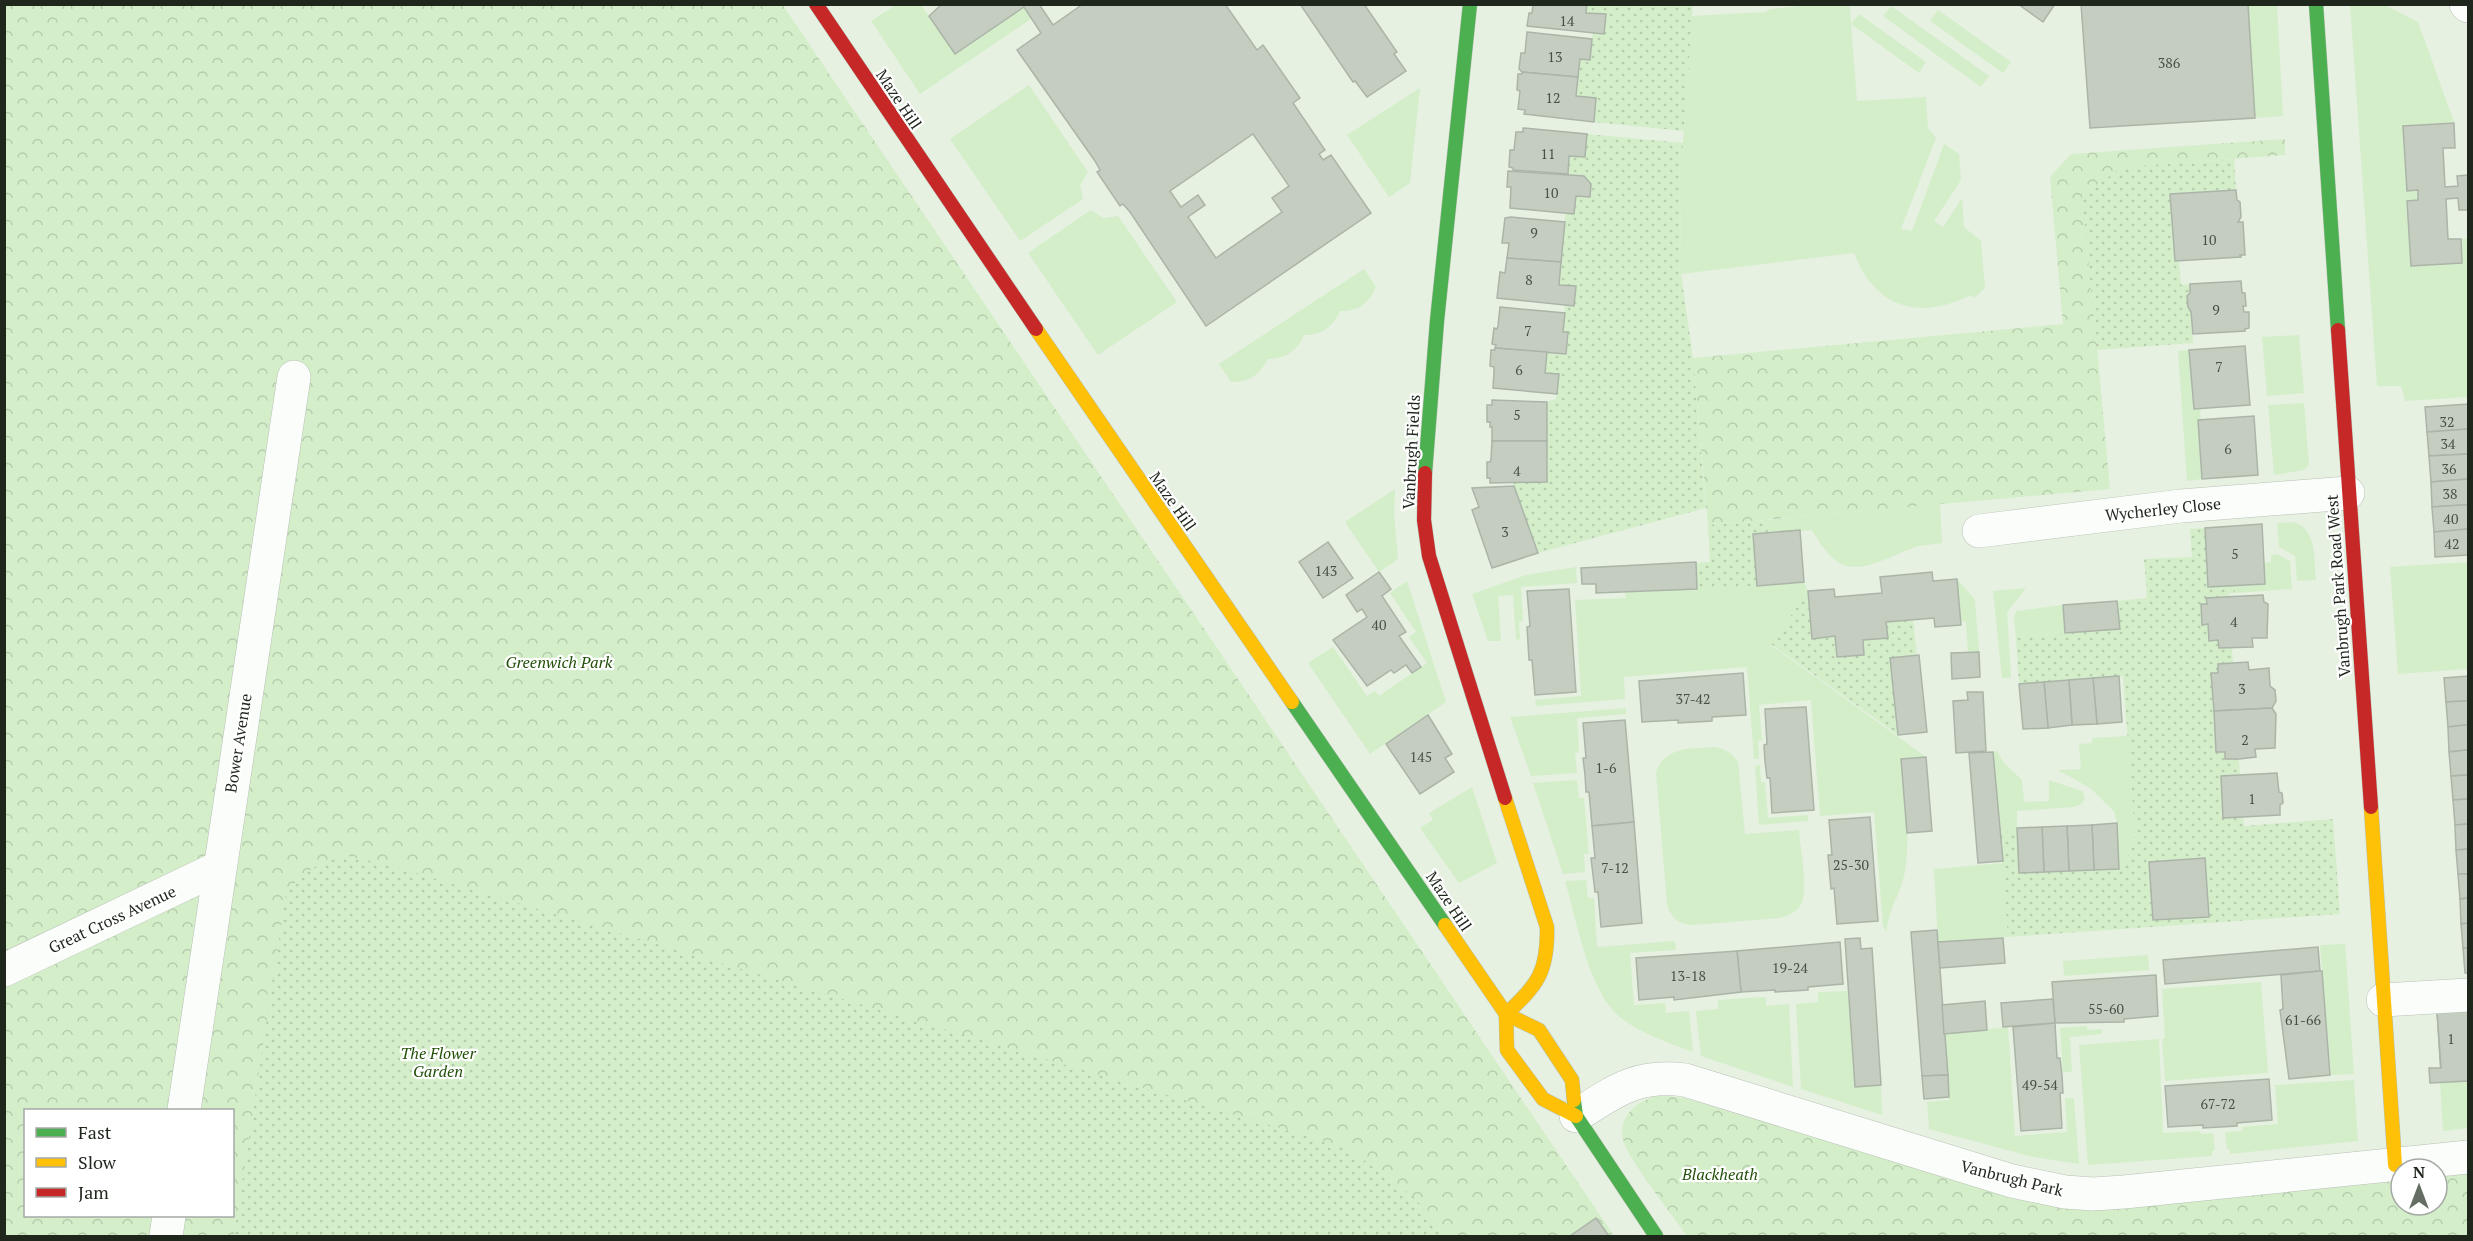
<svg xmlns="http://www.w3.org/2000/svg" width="2473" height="1241" font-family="'PT Serif',serif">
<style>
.grass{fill:#d4eeca}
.forest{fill:url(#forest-crowns);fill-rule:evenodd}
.garden{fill:url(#garden-dots)}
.building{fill:#c4cdc0;stroke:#abb4a8;stroke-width:1.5;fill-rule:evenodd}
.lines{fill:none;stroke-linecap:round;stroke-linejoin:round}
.street-casing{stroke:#b8c1b5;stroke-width:34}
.fast-casing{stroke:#b8c1b5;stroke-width:15}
.slow-casing{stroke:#b8c1b5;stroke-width:15}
.jam-casing{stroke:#b8c1b5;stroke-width:15}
.street{stroke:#fbfdfa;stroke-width:33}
.fast{stroke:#4caf50;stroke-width:14}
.slow{stroke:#ffc107;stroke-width:14}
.jam{stroke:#c62828;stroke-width:14}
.labels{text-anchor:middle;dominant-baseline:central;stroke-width:4.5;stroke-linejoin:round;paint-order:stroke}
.number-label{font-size:14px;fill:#485046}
.street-label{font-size:16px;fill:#1f271d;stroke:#fff}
.park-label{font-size:16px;font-style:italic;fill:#225009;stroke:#fff}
</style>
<defs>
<pattern id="forest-crowns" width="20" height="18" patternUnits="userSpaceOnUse" patternTransform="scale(1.5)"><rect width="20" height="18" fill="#d4eeca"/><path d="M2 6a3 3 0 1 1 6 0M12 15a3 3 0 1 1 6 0" fill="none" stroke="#b6ccad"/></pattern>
<pattern id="garden-dots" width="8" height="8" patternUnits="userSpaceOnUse" patternTransform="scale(1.5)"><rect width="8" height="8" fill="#d4eeca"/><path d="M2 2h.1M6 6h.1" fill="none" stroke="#b6ccad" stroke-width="1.8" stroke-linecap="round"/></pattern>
</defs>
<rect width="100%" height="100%" fill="#e6f1e1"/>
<g class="grass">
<polygon points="896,5 921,5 955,54 1024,7 1031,19 920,94 871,21"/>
<path d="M1809,5H1846L1850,7L1851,24L1859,14L1926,62L1919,73L1851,24L1857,101L1926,97L1928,128L1936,138L1901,229L1912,231L1944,144L1959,154L1961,180L1934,221L1943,227L1962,198L1964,227L1981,241L1985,288L1974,298L1971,295C1919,321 1875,308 1854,253L1681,274L1680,185L1692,16L1765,12L1770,9Z"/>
<polygon points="2248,5 2277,5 2283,116 2255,118"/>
<polygon points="2350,5 2385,5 2418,22 2454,122 2403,126 2407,190 2418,190 2418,200 2407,201 2462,263 2461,239 2468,238 2468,397 2405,401 2401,386 2377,386"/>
<polygon points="1891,6 1989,76 1981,87 1883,16"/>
<polygon points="1938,10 2011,62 2003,73 1930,21"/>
<polygon points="1029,85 1088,172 1080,185 1083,199 1020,241 950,139"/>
<polygon points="1420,88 1410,183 1389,197 1347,135"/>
<polygon points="1091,210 1103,218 1118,216 1177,302 1098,355 1028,253"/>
<path d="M1364,269L1376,287C1368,304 1359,311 1340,311C1332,328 1322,335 1304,335C1296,352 1286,358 1268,359C1259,375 1250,382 1231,382L1219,364Z"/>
<polygon points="2299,335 2304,393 2267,396 2262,337"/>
<polygon points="2189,350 2194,409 2200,409 2201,420 2198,420 2202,479 2187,481 2178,351"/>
<polygon points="2304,403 2309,465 2304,470 2274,475 2268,405"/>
<polygon points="1395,489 1394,513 1398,559 1379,572 1345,522"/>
<path d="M1940,504L1942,543C1935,544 1927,545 1919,546C1897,552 1870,571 1847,566C1831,562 1820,543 1812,530L1768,533L1767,520Z"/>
<path d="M2292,522C2317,527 2314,558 2316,580L2297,581L2295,556L2279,547L2277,523Z"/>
<polygon points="2277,554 2290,561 2292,589 2235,593 2234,586 2264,563 2271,562 2271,555"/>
<polygon points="2468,562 2468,669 2398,674 2390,567"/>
<polygon points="1576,567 1577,583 1521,587 1523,621 1519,622 1520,639 1516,640 1513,595 1498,596 1501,641 1488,641 1472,594 1526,575"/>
<polygon points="1957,579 1975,600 1979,652 1968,653 1966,622 1960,621"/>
<polygon points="1407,581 1446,702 1370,754 1308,663 1333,647 1367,696 1375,691 1379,696 1427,663 1409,637 1416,632 1390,593"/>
<path d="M1804,582L1808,591L1771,645L1926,757L1901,759C1904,795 1911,834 1905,870C1903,890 1886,914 1887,932L1883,926L1874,812L1820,816L1811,700L1759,705L1762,740L1758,741L1759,759H1754L1747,667L1624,677L1625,699L1536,706L1535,700L1581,696L1575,600L1626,598L1625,592Z"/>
<polygon points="2026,588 2007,612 2011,678 2002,678 1993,591"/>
<polygon points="2063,605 2065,633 2016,637 2014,618 2016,611"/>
<polygon points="1626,708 1626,714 1577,718 1579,752 1575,753 1577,773 1531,776 1510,717"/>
<polygon points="2128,736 2135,834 2124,866 2119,866 2117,824 2114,811 2090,788 2058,770 2081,769 2079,744 2092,743 2092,738"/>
<path d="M1716,747C1727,750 1732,753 1738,762L1745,834L1799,830C1800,848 1808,886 1802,902C1798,912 1789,915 1780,918L1692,925C1678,924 1671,918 1667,904L1656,773C1665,745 1692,749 1716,747Z"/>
<path d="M1997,751L2004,763L2022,780L2024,802L2049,801V780L2082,791C2088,801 2082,805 2073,807L2017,811V831L2000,832L1993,752Z"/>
<polygon points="1760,765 1761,782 1765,782 1768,818 1808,815 1808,821 1759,825 1755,766"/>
<polygon points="1577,780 1579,798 1584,798 1589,854 1584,854 1585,872 1563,874 1533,783"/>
<polygon points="1472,787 1497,863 1459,883 1420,828 1433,820 1429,813"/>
<polygon points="2003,863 2008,937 1938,942 1934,869"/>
<path d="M1586,880L1588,898H1594L1597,947L1675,941L1676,950L1630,953L1634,1005L1665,1003L1666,1013L1689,1011L1693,1052C1669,1043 1642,1034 1621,1018C1588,992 1577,920 1565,881Z"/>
<polygon points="2345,944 2354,1074 2331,1075 2320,945"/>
<polygon points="2148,955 2149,970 2064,976 2063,961"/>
<polygon points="2261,982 2268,1073 2165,1081 2162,1039 2165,1038 2162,989"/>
<polygon points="1848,991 1855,1087 1881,1085 1882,1115 1801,1089 1796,1004 1818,1002 1818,992"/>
<polygon points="1766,997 1766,1006 1789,1004 1793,1087 1701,1056 1696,1011 1718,1009 1718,1000"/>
<polygon points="2087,1026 2087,1030 2102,1029 2102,1034 2070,1037 2072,1072 2063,1072 2060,1028"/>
<polygon points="2008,1027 2015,1136 2067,1132 2065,1098 2074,1098 2079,1164 2033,1157 1929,1129 1927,1102 1949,1100 1944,1034"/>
<polygon points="2159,1039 2163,1133 2200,1131 2201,1134 2213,1133 2215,1150 2212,1151 2212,1156 2088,1165 2079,1045"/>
<polygon points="2354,1080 2358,1141 2230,1154 2230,1150 2227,1149 2225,1132 2242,1131 2242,1127 2278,1124 2275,1085"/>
<polygon points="2468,1081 2468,1128 2443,1131 2440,1082"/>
</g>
<g class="forest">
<path d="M782,4L1614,1236H5V5ZM26,1110H232V1216H26Z"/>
<polygon points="2285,139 2285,155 2122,167 2083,196 2110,489 1708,525 1693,358 2063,324 2050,177 2071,154"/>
<path d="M1661,1095L1684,1098L2003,1194L2401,1179V1205H2437V1175L2468,1172V1236H1687C1674,1217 1626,1157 1623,1139C1618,1114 1640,1099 1661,1095Z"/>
</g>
<g class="garden">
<polygon points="1587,5 1693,5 1684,131 1594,122 1596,99 1576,96 1580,59 1590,59 1593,32 1606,14 1586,13"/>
<polygon points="1587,134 1683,143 1680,185 1681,274 1693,358 1706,508 1538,553 1513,483 1547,482 1547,402 1556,399 1559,375 1545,373 1547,352 1566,354 1568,332 1563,332 1565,305 1574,306 1576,287 1559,285 1565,217 1566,213 1574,213 1576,196 1584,176 1568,174 1569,156 1585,157"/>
<polygon points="2234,159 2236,190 2170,195 2175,261 2179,261 2181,285 2190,284 2190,293 2187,296 2188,307 2191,312 2193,343 2097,350 2082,196 2122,167"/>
<polygon points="1767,520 1768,533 1757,586 1697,589 1696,563 1710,562 1708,525"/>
<polygon points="2205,528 2208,586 2234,586 2235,593 2229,593 2229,597 2206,599 2207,604 2201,604 2202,624 2208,624 2209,641 2218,640 2219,648 2232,648 2233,663 2218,664 2218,673 2211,674 2216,752 2225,752 2226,759 2239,759 2240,774 2221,776 2223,818 2243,817 2244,826 2333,819 2340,914 2008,937 2000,832 2017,831 2019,873 2118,869 2119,866 2124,866 2135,834 2123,676 2019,684 2016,637 2119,629 2117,601 2147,598 2144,559 2192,557 2190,529"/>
<polygon points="1808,591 1812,638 1835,636 1838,657 1864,655 1863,640 1888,638 1886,622 1913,620 1917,656 1898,735 1771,644"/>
<path d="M348,856L392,866L1340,1146L1375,1167L1415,1198L1445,1236H234L286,894C300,872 323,860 348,856Z"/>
</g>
<g class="building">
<path d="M942,4H1039L1053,25L1083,4H1225L1257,50L1263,45L1300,98L1293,103L1325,150L1319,154L1323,160L1331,155L1371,213L1206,326L1130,212L1123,204L1120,206L1097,172L1100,170L1095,161L1017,50L1041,33L1024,7L955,54L929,16ZM1253,134L1289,186L1272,198L1282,212L1216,258L1188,217L1205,205L1198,195L1181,207L1170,191Z"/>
<polygon points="1300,4 1364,4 1397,52 1394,54 1406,71 1367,97 1355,81 1353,82"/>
<polygon points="1533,4 1587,4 1586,13 1606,14 1604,34 1527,26 1529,13 1532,13"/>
<polygon points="2018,4 2055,4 2043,22"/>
<polygon points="2081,4 2248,4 2255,118 2090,128"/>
<polygon points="1527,32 1592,39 1590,60 1580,59 1578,77 1522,72 1519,69 1521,53 1525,53"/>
<polygon points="1522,72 1578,77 1576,96 1596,98 1594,122 1524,114 1525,110 1518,109 1520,91 1517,90 1518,74 1522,74"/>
<polygon points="2454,123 2455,148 2443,148 2445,187 2458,186 2457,176 2468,175 2468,210 2459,210 2458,198 2446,199 2448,239 2461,239 2462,263 2411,266 2407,201 2418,200 2418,190 2407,191 2403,126"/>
<polygon points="1523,128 1587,134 1585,157 1569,156 1568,174 1513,170 1513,168 1509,167 1510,150 1514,150 1516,132 1523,132"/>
<polygon points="1508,171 1584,176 1591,184 1590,197 1576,196 1574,214 1510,208 1511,187 1507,187"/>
<polygon points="2236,190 2237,200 2240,202 2241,217 2238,222 2243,222 2245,255 2240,255 2241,257 2175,261 2170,194"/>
<polygon points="1511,217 1565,222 1561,262 1507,258 1509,243 1502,243 1505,218"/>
<polygon points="1507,258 1561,262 1559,285 1576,286 1574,306 1497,298 1500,272 1505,273"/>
<polygon points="2241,281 2242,293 2245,293 2246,306 2243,306 2244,312 2249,312 2249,328 2245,329 2245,331 2193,334 2191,312 2188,307 2187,296 2190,293 2190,284"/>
<polygon points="1500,307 1565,313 1563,332 1568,332 1566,354 1495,348 1496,345 1492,344 1494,328 1497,329 1498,326"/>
<polygon points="2245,346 2250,405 2194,409 2189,350"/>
<polygon points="1495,348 1547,352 1545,373 1559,374 1557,394 1493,388 1494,372 1494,367 1490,366 1491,350 1495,350"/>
<polygon points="1492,400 1547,402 1547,441 1492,441 1492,427 1490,427 1490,422 1487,422 1487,405 1492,405"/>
<polygon points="2468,404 2468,429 2427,432 2425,407"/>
<polygon points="2254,416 2258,475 2202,479 2198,420"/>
<polygon points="2468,429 2468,454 2429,456 2427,432"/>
<polygon points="1492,441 1547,441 1547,482 1490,483 1490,478 1487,478 1487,462 1490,462 1491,459"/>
<polygon points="2468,454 2468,479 2431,482 2429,456"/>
<polygon points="2468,479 2468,505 2432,507 2431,482"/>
<polygon points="1514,486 1538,553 1492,568 1472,510 1479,507 1472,488"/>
<polygon points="2461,505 2468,505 2468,529 2434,532 2432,507"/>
<polygon points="2262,524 2265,584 2208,587 2205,528"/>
<polygon points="2468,529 2468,555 2435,557 2434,532"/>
<polygon points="1800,530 1804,582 1757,586 1753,534"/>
<polygon points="1328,542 1353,578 1323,598 1299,562"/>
<polygon points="1696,562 1697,589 1596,593 1596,584 1582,584 1581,568"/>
<polygon points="1379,572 1391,589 1382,596 1406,632 1399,636 1421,667 1412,673 1406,665 1394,673 1391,670 1367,686 1333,640 1367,617 1362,609 1357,612 1346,595"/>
<polygon points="1932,572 1933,581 1957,579 1961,625 1935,627 1934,618 1886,622 1888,638 1863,640 1864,655 1837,657 1835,636 1812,639 1808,591 1834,589 1835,597 1882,593 1880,577"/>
<polygon points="1569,589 1576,692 1535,695 1532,660 1529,660 1528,643 1527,627 1530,626 1527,591"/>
<polygon points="2263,595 2264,602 2268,604 2267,638 2252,638 2253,647 2219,648 2218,640 2209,641 2208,624 2202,625 2201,604 2207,604 2206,598"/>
<polygon points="2117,601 2120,629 2065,633 2063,605"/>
<polygon points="1979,652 1980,677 1952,679 1951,653"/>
<polygon points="1919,655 1927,732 1898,735 1890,658"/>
<polygon points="2248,662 2249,670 2269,668 2270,686 2275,690 2276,701 2272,708 2214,711 2211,673 2218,673 2218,664"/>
<polygon points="1743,673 1746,715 1712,717 1712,721 1678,723 1678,720 1642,722 1639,681"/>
<polygon points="2119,676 2122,722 2097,724 2093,678"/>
<polygon points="2468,676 2468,701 2446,702 2444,678"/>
<polygon points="2093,678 2097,724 2072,725 2069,680"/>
<polygon points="2069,680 2072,725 2048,728 2044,682"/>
<polygon points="2044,682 2048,728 2023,729 2019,684"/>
<polygon points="1967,692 1983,692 1986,751 1956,753 1953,701 1968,700"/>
<polygon points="2463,701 2468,701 2468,725 2448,727 2446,702"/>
<polygon points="1806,707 1814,810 1772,813 1770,778 1767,778 1765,761 1764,745 1767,744 1765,709"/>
<polygon points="2272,708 2276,714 2275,748 2255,749 2256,757 2239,759 2225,759 2225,752 2216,752 2214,711"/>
<polygon points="1428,715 1452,754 1445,758 1454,772 1420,794 1386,744"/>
<polygon points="1625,720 1634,822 1592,826 1589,792 1586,792 1585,775 1583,758 1586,758 1583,723"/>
<polygon points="2465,725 2468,725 2468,750 2449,752 2448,727"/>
<polygon points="2466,750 2468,750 2468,775 2451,776 2449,752"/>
<polygon points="1993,752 2003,861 1978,863 1969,753"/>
<polygon points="1926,757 1932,831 1907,833 1901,759"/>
<polygon points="2277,773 2279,792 2282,793 2283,803 2280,805 2280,815 2223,818 2221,776"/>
<polygon points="2468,775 2468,799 2453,800 2451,776"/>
<polygon points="2468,799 2468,824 2455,825 2453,800"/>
<polygon points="1870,817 1878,921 1837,924 1834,888 1831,889 1828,855 1832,855 1829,820"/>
<polygon points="1634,822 1642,923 1601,927 1598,892 1595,892 1591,858 1595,858 1592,826"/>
<polygon points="2117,823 2119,869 2094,870 2092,825"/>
<polygon points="2468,824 2468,849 2456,850 2455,825"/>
<polygon points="2092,825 2094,870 2069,871 2067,826"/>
<polygon points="2067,826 2069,871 2044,872 2042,827"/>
<polygon points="2042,827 2044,872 2019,873 2017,828"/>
<polygon points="2468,849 2468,874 2458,874 2456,850"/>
<polygon points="2205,858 2209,917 2153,920 2149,862"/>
<polygon points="2458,874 2468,874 2468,898 2460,899"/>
<polygon points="2468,898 2468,923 2461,924 2460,899"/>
<polygon points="2468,923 2468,948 2463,948 2461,924"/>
<polygon points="1937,930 1948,1075 1922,1076 1911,932"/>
<polygon points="1860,938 1861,949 1872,948 1881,1085 1855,1087 1845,939"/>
<polygon points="2003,938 2005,963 1940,968 1938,942"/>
<polygon points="1840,942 1843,984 1808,987 1808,990 1792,991 1775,992 1775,990 1741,992 1737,951"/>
<polygon points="2318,947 2320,971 2165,984 2163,960"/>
<polygon points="2463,948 2468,948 2468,973 2465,973"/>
<polygon points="1737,951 1741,992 1674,1000 1674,997 1639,1000 1636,958"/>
<polygon points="2320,971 2322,971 2330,1075 2289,1079 2280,1010 2283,1009 2281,975"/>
<polygon points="2156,975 2158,1016 2124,1019 2124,1022 2055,1023 2052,982"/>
<polygon points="2053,999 2055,1023 2003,1027 2001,1003"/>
<polygon points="1985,1001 1987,1030 1944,1034 1942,1005"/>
<polygon points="2462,1009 2465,1063 2450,1064 2450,1073 2441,1074 2437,1011"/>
<polygon points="2462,1009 2468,1009 2468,1062 2465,1063"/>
<polygon points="2468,1009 2468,1081 2430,1083 2429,1068 2441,1068 2437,1011"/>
<polygon points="2055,1023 2057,1058 2060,1058 2062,1075 2063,1093 2060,1093 2062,1128 2021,1131 2013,1027"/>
<polygon points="1948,1075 1949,1097 1924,1099 1922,1076"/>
<polygon points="2269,1079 2272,1120 2237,1123 2237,1126 2203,1128 2203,1125 2168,1127 2165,1086"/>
<polygon points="1596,1218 1609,1236 1570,1236"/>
</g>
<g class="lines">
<g class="street-casing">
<g id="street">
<polyline points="2466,4 2468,6"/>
<polyline points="1979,531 2181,506 2348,493"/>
<polyline points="4,970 220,867"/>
<polyline points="2383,1000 2468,995"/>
<polyline points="184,1110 294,377"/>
<path d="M1576,1116C1615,1091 1636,1074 1685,1080L2012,1181L2065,1192L2093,1194L2124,1192L2468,1157"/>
<polyline points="166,1236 169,1216"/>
</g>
</g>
<g class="fast-casing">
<g id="fast">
<polyline points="2316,4 2338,330"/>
<polyline points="1425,473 1437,321 1470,4"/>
<polyline points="1292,702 1445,925"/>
<polyline points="1574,1100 1576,1116 1656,1236"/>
</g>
</g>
<g class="slow-casing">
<g id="slow">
<polyline points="1036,329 1292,702"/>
<path d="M1505,798L1547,927C1548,971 1538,985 1506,1014"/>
<polyline points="2371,807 2395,1165"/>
<polyline points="1445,925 1506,1014 1539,1030 1572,1080 1574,1100"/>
<polyline points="1506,1014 1507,1050 1543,1099 1576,1116"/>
</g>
</g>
<g class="jam-casing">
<g id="jam">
<polyline points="816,4 1036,329"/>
<polyline points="2338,330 2371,807"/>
<polyline points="1425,473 1424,520 1429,556 1505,798"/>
</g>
</g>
<use href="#street" class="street"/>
<use href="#fast" class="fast"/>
<use href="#slow" class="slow"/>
<use href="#jam" class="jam"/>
</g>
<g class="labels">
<g class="number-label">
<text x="1567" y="20">14</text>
<text x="1555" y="56">13</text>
<text x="2169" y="62">386</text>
<text x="1553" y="97">12</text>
<text x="1548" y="153">11</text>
<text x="1551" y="192">10</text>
<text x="1534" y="232">9</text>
<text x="2209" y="239">10</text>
<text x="1529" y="279">8</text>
<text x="2216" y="309">9</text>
<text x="1528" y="330">7</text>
<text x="2219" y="366">7</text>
<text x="1519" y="369">6</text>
<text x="1517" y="414">5</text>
<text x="2447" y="421">32</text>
<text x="2448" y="443">34</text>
<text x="2228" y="448">6</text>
<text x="2449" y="468">36</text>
<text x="1517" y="470">4</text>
<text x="2450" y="493">38</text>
<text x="2451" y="518">40</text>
<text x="1505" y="531">3</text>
<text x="2452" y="543">42</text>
<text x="2235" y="553">5</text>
<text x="1326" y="570">143</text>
<text x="2234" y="621">4</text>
<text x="1379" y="624">40</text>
<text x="2242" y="688">3</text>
<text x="1693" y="698">37-42</text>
<text x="2245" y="739">2</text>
<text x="1421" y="756">145</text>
<text x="1606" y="767">1-6</text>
<text x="2252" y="798">1</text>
<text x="1851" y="864">25-30</text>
<text x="1615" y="867">7-12</text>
<text x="1790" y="967">19-24</text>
<text x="1688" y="975">13-18</text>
<text x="2106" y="1008">55-60</text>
<text x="2303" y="1019">61-66</text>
<text x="2451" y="1038">1</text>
<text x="2040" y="1084">49-54</text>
<text x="2218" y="1103">67-72</text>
</g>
<g class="street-label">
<text transform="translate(899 99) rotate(56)">Maze Hill</text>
<text transform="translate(1411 452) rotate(-87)">Vanbrugh Fields</text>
<text transform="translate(1173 501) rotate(55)">Maze Hill</text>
<text transform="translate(2163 509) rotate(-6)">Wycherley Close</text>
<text transform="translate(2338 586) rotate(-94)">Vanbrugh Park Road West</text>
<text transform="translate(238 743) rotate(-81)">Bower Avenue</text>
<text transform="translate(1449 901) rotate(56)">Maze Hill</text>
<text transform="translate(112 919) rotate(-25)">Great Cross Avenue</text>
<text transform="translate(2012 1178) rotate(14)">Vanbrugh Park</text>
</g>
<g class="park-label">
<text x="559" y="662">Greenwich Park</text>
<text x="438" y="1053">The Flower<tspan x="438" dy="18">Garden</tspan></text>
<text x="1720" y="1174">Blackheath</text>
</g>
</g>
<rect width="2473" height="1241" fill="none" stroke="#1f271d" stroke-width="12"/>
<rect x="24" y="1109" width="210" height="108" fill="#ffffff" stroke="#a5a9a5" stroke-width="1.5"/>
<rect x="36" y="1128" width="30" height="9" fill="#4caf50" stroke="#a5a9a5" stroke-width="1.5"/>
<text x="78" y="1139" font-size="18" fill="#1f271d">Fast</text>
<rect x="36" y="1158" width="30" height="9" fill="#ffc107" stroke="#a5a9a5" stroke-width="1.5"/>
<text x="78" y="1169" font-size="18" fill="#1f271d">Slow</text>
<rect x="36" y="1188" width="30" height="9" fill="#c62828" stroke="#a5a9a5" stroke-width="1.5"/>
<text x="78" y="1199" font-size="18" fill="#1f271d">Jam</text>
<g transform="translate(2419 1187)"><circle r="28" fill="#ffffff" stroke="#a5a9a5" stroke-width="1.5"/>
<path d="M0-4.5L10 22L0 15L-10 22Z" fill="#656e62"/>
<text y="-9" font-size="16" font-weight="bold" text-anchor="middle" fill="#1f271d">N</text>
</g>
</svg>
